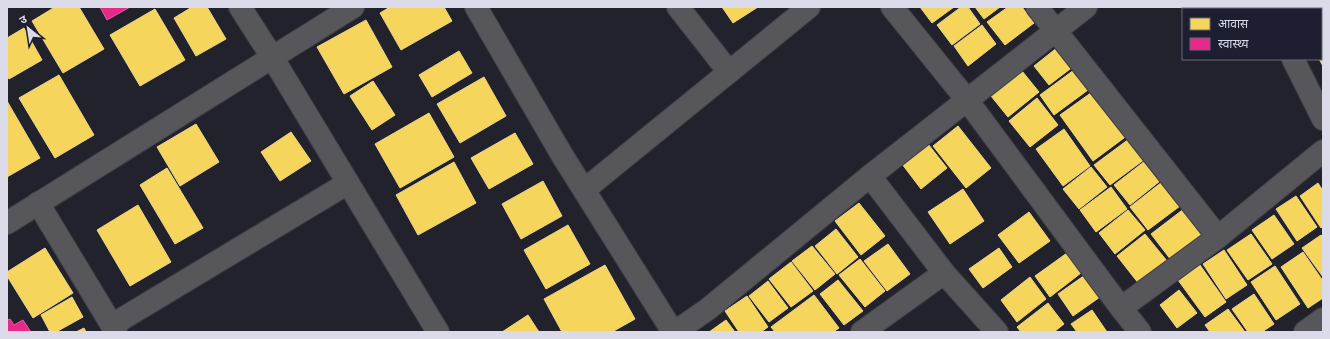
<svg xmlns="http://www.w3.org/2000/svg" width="1330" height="339" font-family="Commissioner,'Noto Sans Devanagari',sans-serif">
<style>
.homes{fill:#f6d55c;stroke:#eed686}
.health{fill:#e7298a;stroke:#e35ea6}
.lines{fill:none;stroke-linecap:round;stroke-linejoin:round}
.minor-casing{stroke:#3d3d46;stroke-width:24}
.minor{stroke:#57575b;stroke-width:22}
</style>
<rect width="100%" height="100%" fill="#22222d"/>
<g class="homes">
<polygon points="55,7 79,7 104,49 63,73 32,21"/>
<polygon points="192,7 207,7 226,39 196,56 174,18"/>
<polygon points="390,7 444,7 452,21 401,50 380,13"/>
<polygon points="722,7 758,7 733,23"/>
<polygon points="920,7 954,7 932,23"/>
<polygon points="961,7 968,7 980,24 952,45 937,25"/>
<polygon points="975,7 1000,7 984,19"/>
<polygon points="1008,7 1022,7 1034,23 1005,45 987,22"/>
<polygon points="155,9 185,60 140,86 110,35"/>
<polygon points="1323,17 1323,46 1321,47 1321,18"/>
<polygon points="366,20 392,67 344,94 317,47"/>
<polygon points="982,25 996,44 968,66 954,46"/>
<polygon points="24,28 42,60 9,79 7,76 7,38"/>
<polygon points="1058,47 1074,66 1049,85 1034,66"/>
<polygon points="1323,48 1323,66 1319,59 1321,59 1321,49"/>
<polygon points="459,51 472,73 432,97 419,75"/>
<polygon points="1078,67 1092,87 1054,115 1040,95"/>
<polygon points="1022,71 1039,92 1008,117 991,96"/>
<polygon points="59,75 94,135 55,158 19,98"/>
<polygon points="484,77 506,116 460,143 437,104"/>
<polygon points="373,81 395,115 372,130 350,96"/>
<polygon points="1095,90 1128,135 1093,161 1060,115"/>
<polygon points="1037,98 1058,125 1030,147 1009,121"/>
<polygon points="7,101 40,158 7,177"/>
<polygon points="429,113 454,157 400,188 375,144"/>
<polygon points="196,124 219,162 180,186 157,147"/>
<polygon points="958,126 991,168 966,188 933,146"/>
<polygon points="1064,129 1090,166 1063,186 1036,149"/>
<polygon points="291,132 311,161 280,181 261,152"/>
<polygon points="515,133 533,164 489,189 471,158"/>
<polygon points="1129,139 1145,159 1110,185 1094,165"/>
<polygon points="928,144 947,168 921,189 902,164"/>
<polygon points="1145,161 1160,181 1130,205 1114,185"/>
<polygon points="454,162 476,203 418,235 396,195"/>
<polygon points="1091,167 1107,187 1079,209 1063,189"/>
<polygon points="167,168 203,228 175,244 140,185"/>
<polygon points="543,181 562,216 521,239 502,204"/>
<polygon points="1162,182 1180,206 1148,230 1130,207"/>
<polygon points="1318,183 1323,191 1323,226 1321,228 1300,196"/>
<polygon points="1111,187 1127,209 1096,232 1080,210"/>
<polygon points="963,189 984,221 950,244 928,212"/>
<polygon points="1296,196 1317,227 1297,241 1276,209"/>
<polygon points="859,203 885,236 861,255 835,221"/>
<polygon points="138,205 171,262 130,286 97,230"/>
<polygon points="1185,208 1205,235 1171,260 1151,234"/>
<polygon points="1128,210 1145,230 1115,254 1099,233"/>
<polygon points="1029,212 1050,241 1019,263 998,235"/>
<polygon points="1274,215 1294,244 1272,259 1252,230"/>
<polygon points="568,225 590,264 546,289 524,250"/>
<polygon points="836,229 858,257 837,274 815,246"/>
<polygon points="1145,234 1167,261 1139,284 1117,256"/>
<polygon points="1251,234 1272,264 1248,280 1227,250"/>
<polygon points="1321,235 1323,237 1323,277 1302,248"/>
<polygon points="888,244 910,274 887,291 864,261"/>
<polygon points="812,246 835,274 815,290 792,261"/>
<polygon points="45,248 73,293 33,318 7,276 7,272"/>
<polygon points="999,248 1012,267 983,288 969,269"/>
<polygon points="1224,250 1247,285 1226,299 1203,264"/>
<polygon points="1303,252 1323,281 1323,298 1308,308 1281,267"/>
<polygon points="1067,253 1081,273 1050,297 1035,276"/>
<polygon points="860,259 885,291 865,307 839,275"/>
<polygon points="791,262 813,291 791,307 769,279"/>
<polygon points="605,265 635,319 612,332 562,332 544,299"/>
<polygon points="1200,265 1226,302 1205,317 1178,280"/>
<polygon points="1275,266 1300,304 1276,320 1251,282"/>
<polygon points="1085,275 1100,297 1073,316 1058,294"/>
<polygon points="1030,277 1046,299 1017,322 1001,300"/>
<polygon points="838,280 863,311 844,325 820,294"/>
<polygon points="768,281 788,308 769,322 749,296"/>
<polygon points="1179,290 1197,313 1177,328 1160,305"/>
<polygon points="1254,294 1274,324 1262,332 1248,332 1232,309"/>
<polygon points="814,295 839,328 833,332 775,332 771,327"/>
<polygon points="747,296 768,327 761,332 739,332 725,311"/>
<polygon points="72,297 83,317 56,332 50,332 41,315"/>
<polygon points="1048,303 1064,324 1054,332 1021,332 1017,327"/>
<polygon points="1228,309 1245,332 1210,332 1205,325"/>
<polygon points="1092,310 1107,332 1077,332 1071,324"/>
<polygon points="528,315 539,332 502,332"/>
<polygon points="726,320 735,332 709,332"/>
<polygon points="84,328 86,332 76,332"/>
</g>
<g class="health">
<polygon points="100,7 130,7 107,20"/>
<polygon points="10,319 14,325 23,320 31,332 7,332 7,320"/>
</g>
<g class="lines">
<g class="minor-casing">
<g id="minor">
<polyline points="240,7 272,57 438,332"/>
<polyline points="476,7 562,155 673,332"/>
<polyline points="678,7 729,72"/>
<polyline points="892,7 967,100 1121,308 1140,332"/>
<polyline points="1037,7 1218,237"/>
<polyline points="1267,7 1268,9"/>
<polyline points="1293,59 1323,119"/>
<polyline points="870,176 944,273 997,332"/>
<polyline points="584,190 809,7"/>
<polyline points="38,203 116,332"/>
<polyline points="7,223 353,7"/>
<polyline points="1121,308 1218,237 1323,151"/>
<polyline points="112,325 348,183"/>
<polyline points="675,332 708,309 870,176 1086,7"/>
<polyline points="862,332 944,273"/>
<polyline points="1305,332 1323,319"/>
</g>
</g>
<use href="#minor" class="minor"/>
</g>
<rect width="1330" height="339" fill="none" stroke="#dadae8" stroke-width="16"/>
<rect x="1182" y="8" width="140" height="52" fill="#1e1e31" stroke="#69697a"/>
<rect x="1190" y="18" width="20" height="12" fill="#f6d55c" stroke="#69697a"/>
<text x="1218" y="28" font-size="12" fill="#dadae8">आवास</text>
<rect x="1190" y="38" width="20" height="12" fill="#e7298a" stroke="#69697a"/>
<text x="1218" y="48" font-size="12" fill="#dadae8">स्वास्थ्य</text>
<g transform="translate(28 28) rotate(330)" stroke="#1e1e31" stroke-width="3" paint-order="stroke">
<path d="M0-3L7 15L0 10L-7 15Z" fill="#dadae8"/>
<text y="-6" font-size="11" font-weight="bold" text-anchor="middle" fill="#dadae8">उ</text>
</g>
</svg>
